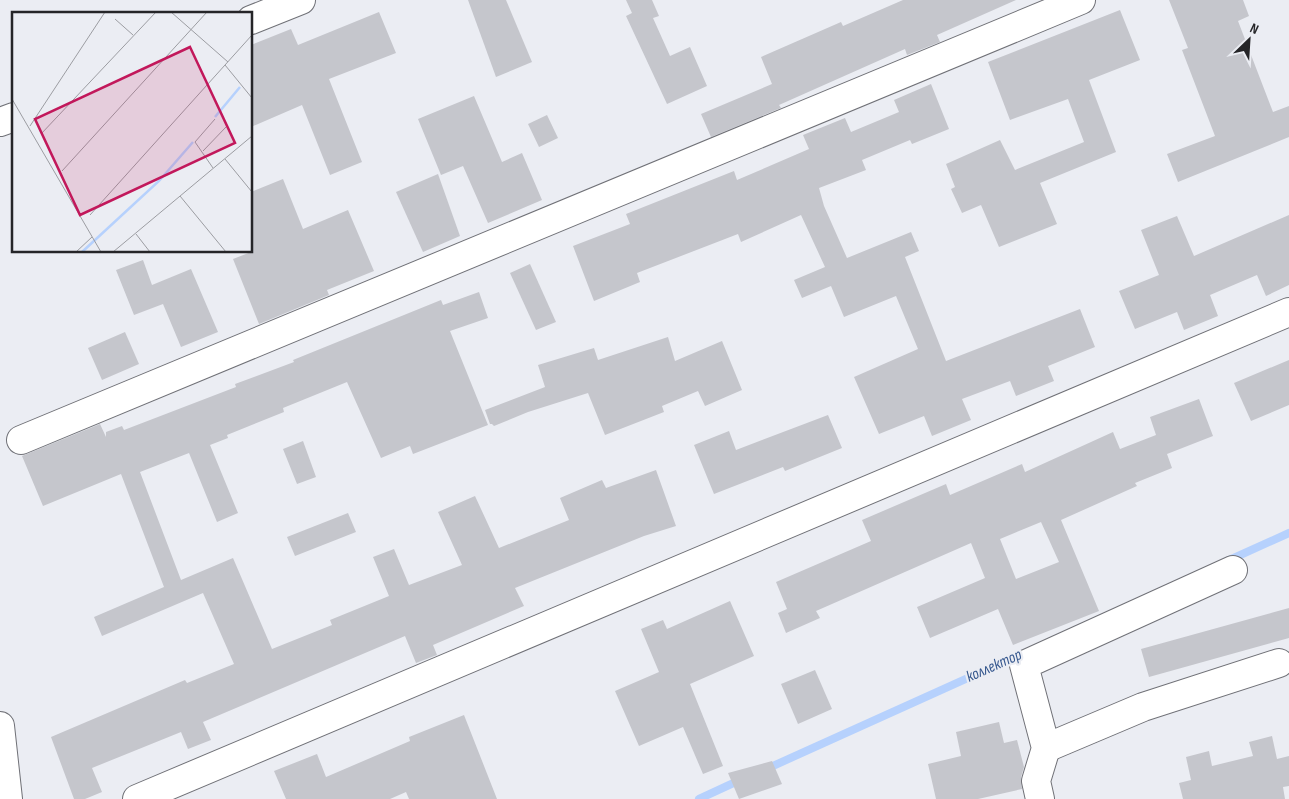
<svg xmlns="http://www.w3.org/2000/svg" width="1289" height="799" font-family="'Sofia Sans Condensed',sans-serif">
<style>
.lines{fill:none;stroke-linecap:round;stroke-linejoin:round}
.stream{stroke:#b6d1fd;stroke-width:8}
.building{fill:#c5c6cc;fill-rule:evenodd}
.minor-casing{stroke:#707177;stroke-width:30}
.minor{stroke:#fff;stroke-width:28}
.labels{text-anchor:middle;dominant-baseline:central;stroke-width:4.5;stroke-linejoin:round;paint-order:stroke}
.water-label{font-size:16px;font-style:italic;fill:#34568d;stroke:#ebedf3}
.inset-river{fill:none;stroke:#b6d1fd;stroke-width:2.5}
.inset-road{fill:none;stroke:#9c9da2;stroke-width:1}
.view{fill:#c2185b;fill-opacity:0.15;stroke:#c2185b;stroke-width:2.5}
.inset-edge{fill:none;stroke:#252528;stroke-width:2.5}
</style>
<rect width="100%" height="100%" fill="#ebedf3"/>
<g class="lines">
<g class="stream">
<polyline points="1227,561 1289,533"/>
<polyline points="764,770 1021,654"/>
<polyline points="699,799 740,780"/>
</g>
</g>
<g class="building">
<polygon points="468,0 506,0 532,62 496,77"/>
<polygon points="626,0 652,0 659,16 653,18 670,56 690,47 707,86 667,104 626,16 632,13"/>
<polygon points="903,0 1016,0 937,35 940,42 907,55 905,49 779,105 781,108 711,137 701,114 772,84 761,57 841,22 843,26"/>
<polygon points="1169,0 1243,0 1249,16 1238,21 1273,112 1289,106 1289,137 1178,182 1167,154 1215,136 1182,50 1188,48"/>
<polygon points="1120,10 1140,60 1089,80 1116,152 1040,183 1057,224 999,247 981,205 962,213 951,189 955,187 946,164 1000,140 1015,170 1084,142 1068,99 1010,120 988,62"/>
<polygon points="379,12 396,53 329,79 362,162 330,175 302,105 251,127 251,45 291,29 298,45"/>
<polygon points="931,84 949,129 912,144 910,140 862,160 866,170 819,188 824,206 847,258 911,232 919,251 905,257 946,361 1080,309 1095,347 1048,366 1054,381 1016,396 1010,381 962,399 971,420 932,436 924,416 879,434 854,377 918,349 896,296 844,317 831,286 802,298 794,280 825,267 801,215 741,242 738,234 637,273 640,282 594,301 573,246 630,224 626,214 734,171 737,180 809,149 803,135 845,118 851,132 899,112 894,100"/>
<polygon points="474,96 502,162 522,153 542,200 488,223 463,166 441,175 418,119"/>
<polygon points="547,115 558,138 539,147 528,124"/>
<polygon points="438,174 460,236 423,252 396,192"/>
<polygon points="283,179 303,229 348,210 374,271 327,290 329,295 259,324 233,259 251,252 251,192"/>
<polygon points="1289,215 1289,285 1266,296 1257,275 1210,295 1218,316 1184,330 1177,312 1135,329 1119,291 1159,275 1141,230 1177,216 1194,256"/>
<polygon points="143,260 152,285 191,269 218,332 181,347 163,304 134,315 116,270"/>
<polygon points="530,264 556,322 536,330 510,273"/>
<polygon points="479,292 488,318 450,331 488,425 413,454 410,446 381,458 347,382 283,408 284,412 227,435 228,438 210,445 238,513 217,522 189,453 140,472 181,580 233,558 272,649 332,625 330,620 389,596 373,557 394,549 409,585 462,565 438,512 475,496 499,548 569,520 560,498 602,480 606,488 656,470 676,526 644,536 515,588 524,606 433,645 437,655 416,663 405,636 203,722 211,740 188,749 181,732 92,768 102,792 85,799 74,799 51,737 185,680 187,683 234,664 203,593 102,636 94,617 164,587 121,474 43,506 22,456 100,424 106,437 106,432 122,426 124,430 236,387 235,384 294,362 293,360 441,300 443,305"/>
<polygon points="125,332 139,364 102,380 88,348"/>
<polygon points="668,337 675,361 722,341 742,390 705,406 698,391 662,406 664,412 605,435 588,393 528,412 494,426 492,424 490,424 485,410 545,387 538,365 594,348 598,360"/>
<polygon points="1289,360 1289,405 1251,421 1234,383"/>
<path d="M1199,399L1213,436L1167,454L1172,468L1135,483L1137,486L1061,520L1099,611L1013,645L998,609L930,638L917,607L985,578L971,543L816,611L820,618L786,633L778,613L787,609L776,582L871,541L862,520L946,484L950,495L1022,464L1025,472L1113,432L1120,449L1156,435L1150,417ZM1041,522L1059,562L1016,579L1000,539Z"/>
<polygon points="828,415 842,448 785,471 783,467 714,494 694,445 729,431 736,450"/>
<polygon points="303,441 316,477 297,484 283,449"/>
<polygon points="348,513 356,532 295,556 287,537"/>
<polygon points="730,601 754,656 690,684 723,766 703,774 683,727 639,746 615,691 659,672 641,629 663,620 667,629"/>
<polygon points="1289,608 1289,638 1149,677 1141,649"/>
<polygon points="815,670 832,709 798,724 781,684"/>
<polygon points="464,715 497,799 409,799 406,792 390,799 286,799 274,771 317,754 326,777 410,741 409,737"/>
<polygon points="999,722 1004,743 1017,740 1024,767 1021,777 1022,789 978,799 936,799 928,764 961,756 956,732"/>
<polygon points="1272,736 1277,759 1289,756 1289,786 1283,787 1285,799 1183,799 1179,783 1191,780 1186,757 1209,751 1212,766 1253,756 1249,742"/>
<polygon points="772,761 782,784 739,799 728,773"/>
</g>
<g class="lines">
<g class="minor-casing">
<g id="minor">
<polyline points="251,20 301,0"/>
<polyline points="0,122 14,117"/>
<polyline points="21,440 1081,0"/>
<polyline points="0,726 8,799"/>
<polyline points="1046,748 1143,707 1279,663"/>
<polyline points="137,799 1289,312"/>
<polyline points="1040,799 1036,781 1046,748 1024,665 1233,570"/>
</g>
</g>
<use href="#minor" class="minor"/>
</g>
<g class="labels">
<g class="water-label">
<text transform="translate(994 666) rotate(-24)">коллектор</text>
</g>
</g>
<g transform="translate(12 12)">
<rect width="240" height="240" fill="#ebedf3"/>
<path class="inset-river" d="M203,105L228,75M70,240L147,169L181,130"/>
<path class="inset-road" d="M159,0L216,50M103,7L121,23M213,53L240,86M0,87L89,240M18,114L93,0M29,122L144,0M191,139L214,115M213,147L240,180M201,156L183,130L203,107M50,159L195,0M168,184L214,240M78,203L240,23M124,222L138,240M64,240L80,225M101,240L240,124"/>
<path class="view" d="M178,35L223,131L68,203L23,107Z"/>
<rect width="240" height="240" class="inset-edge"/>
</g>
<g transform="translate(1249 40) rotate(25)" stroke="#ebedf3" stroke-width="4" paint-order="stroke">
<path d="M0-4L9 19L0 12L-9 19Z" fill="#252528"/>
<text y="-8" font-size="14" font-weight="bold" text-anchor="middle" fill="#252528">N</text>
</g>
</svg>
